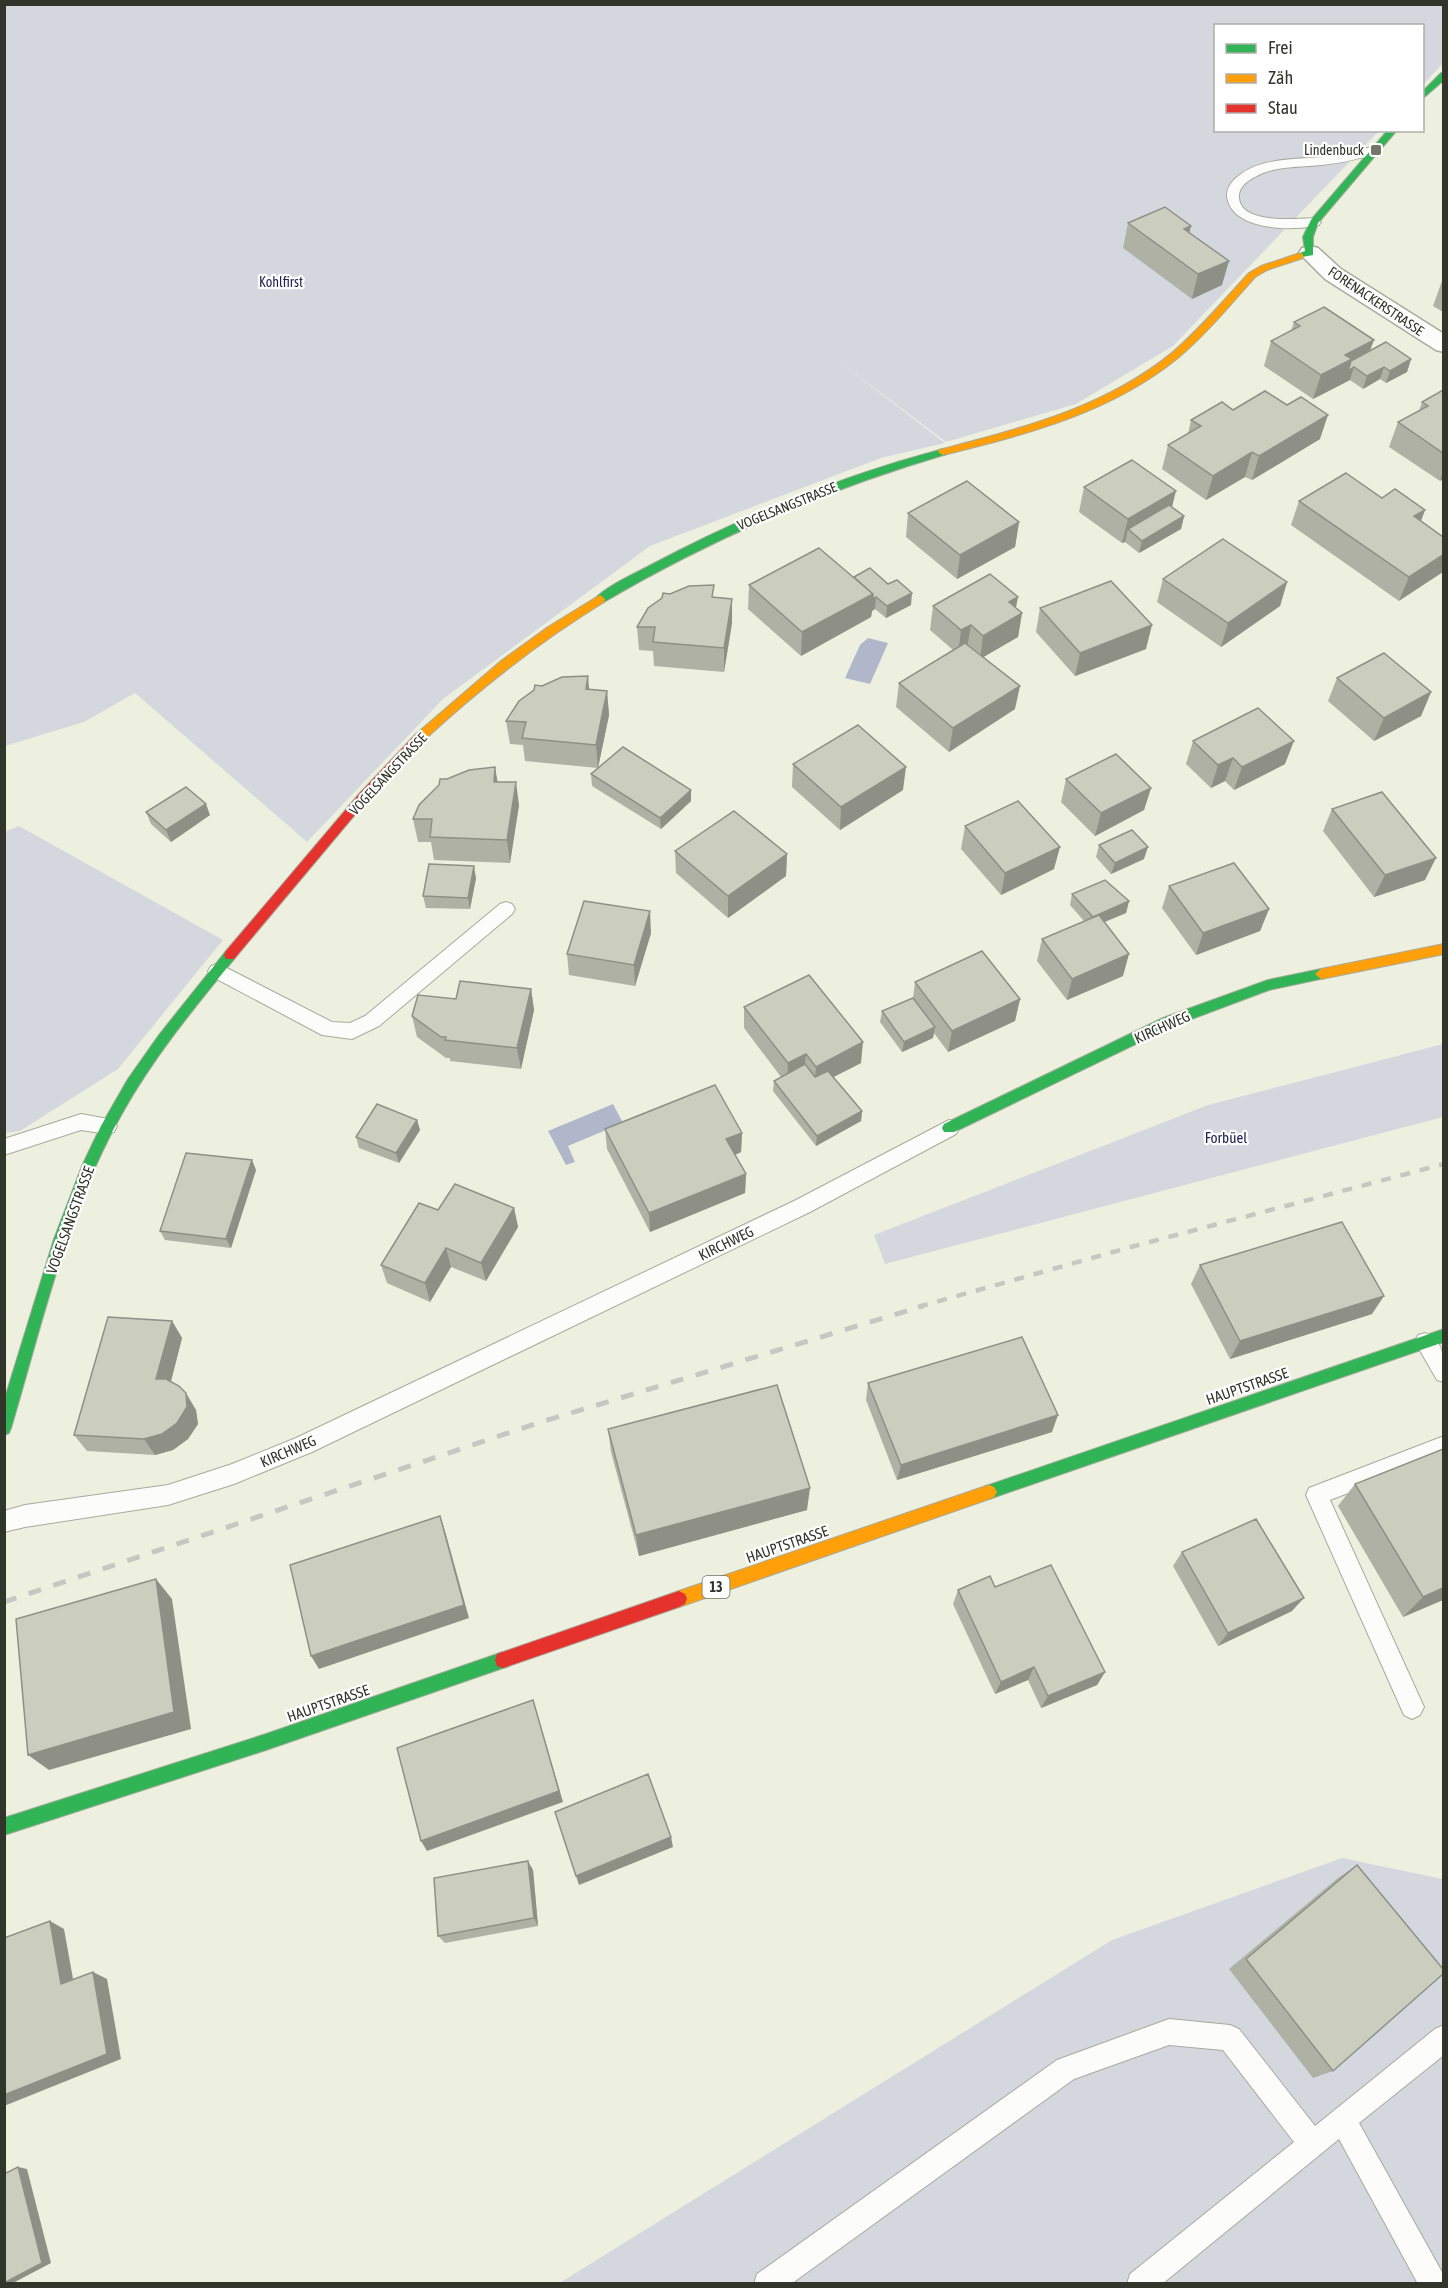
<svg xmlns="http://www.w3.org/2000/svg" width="1448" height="2288" font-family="'Asap Condensed',sans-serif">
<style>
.green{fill:#d4d8de}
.water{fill:#b1b7cb}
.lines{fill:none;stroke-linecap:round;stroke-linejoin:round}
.lane-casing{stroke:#a7aa9d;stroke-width:2}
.street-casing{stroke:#a7aa9d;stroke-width:3}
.fast-casing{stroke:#a7aa9d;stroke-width:2}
.slow-casing{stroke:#a7aa9d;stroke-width:2}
.jam-casing{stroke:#a7aa9d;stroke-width:2}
.lane{fill:#fcfdfa;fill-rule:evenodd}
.street{fill:#fcfdfa;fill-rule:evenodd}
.fast{fill:#30b455;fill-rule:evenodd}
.slow{fill:#ff9f0a;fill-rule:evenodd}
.jam{fill:#e5322d;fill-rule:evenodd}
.rail-far1{stroke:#c6c7c2;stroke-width:4.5;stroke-dasharray:10 10;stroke-linecap:butt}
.rail{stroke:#c6c7c2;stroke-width:5;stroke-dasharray:13 13;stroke-linecap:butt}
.wall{fill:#afb1a4}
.shaded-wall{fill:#8e9086}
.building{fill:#cbcebf;stroke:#8e9086;stroke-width:1.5}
.poi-dot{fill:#737669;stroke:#fff;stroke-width:2}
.labels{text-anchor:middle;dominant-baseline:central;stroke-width:4.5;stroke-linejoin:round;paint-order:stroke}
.far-poi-label{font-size:14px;fill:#323529;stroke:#fff;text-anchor:end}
.far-park-label{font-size:14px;fill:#202554;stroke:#fff}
.far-street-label{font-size:14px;fill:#323529;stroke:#fff}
.shield{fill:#fff;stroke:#707269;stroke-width:1.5}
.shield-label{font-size:14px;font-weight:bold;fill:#323529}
.street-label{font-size:15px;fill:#323529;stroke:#fff}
.park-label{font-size:15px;fill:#202554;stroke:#fff}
</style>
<rect width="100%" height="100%" fill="#edf0df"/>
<g class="green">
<polygon points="5,5 1443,5 1443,63 1423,85 1422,26 1216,26 1216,130 1379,131 1173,346 1076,404 946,442 832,356 945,443 881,458 650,546 443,699 307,842 135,693 84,722 5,746"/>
<polygon points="19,826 223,940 118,1069 20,1131 5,1133 4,832"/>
<polygon points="1443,1044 1443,1117 885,1264 874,1235 1208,1105"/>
<polygon points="1342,1858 1443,1879 1443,2283 558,2284 1112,1940"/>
</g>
<g class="water">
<polygon points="868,638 888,643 870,684 845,678 860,645"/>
<polygon points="613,1104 623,1123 568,1146 575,1162 566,1165 548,1131"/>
</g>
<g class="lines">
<g class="lane-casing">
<g id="lane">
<path d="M1376,146L1381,147L1382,150L1381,153C1361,158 1342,163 1322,165C1302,167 1281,166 1263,173C1254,177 1241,183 1239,194C1236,225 1296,219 1314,218L1321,222L1319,225C1294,231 1237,231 1228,201C1224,190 1232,180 1241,174C1266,156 1302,160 1331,156C1346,154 1361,149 1376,146Z"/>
<polygon points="506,902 512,904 515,909 512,914 379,1026 352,1039 322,1035 211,976 208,971 211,966 217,964 223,966 332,1022 350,1023 365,1016 500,904"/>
<polygon points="81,1114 114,1120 117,1126 114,1132 107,1134 81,1130 4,1155 4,1139"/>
<polygon points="949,1120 956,1122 959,1128 956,1134 810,1212 312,1452 234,1484 168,1505 25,1527 4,1532 4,1511 25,1505 168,1485 232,1464 296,1438 796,1200"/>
<path d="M1425,1333C1446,1340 1444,1364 1444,1382L1437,1380L1415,1342L1418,1335Z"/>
<polygon points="1444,1436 1444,1456 1330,1500 1424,1707 1420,1715 1412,1719 1404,1715 1306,1495 1309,1488"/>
<polygon points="1169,2019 1230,2025 1239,2029 1315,2126 1435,2029 1444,2025 1444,2055 1359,2123 1443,2274 1444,2284 1418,2284 1339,2139 1162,2284 1127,2284 1130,2274 1294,2142 1223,2050 1169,2045 1074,2079 791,2284 754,2284 757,2274 1057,2060"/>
</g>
</g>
<g class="street-casing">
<polygon id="street" points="1310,246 1318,248 1341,269 1444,334 1444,352 1436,350 1325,279 1299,253 1302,248"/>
</g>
<g class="fast-casing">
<g id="fast">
<polygon points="1441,73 1444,73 1444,80 1422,99 1422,92"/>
<polygon points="1388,130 1397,130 1318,223 1313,237 1313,255 1297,258 1297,254 1305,251 1303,237 1311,220"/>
<path d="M943,449L947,450V454C825,490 713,538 604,602L600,603L595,599C605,587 634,574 649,566C743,516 841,476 943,449Z"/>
<path d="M230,950L234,951L236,955L234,959C195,1007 155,1055 124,1110C68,1207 43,1321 11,1428L9,1433L4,1435V1401L54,1239L82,1166L101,1126L128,1079L159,1035L226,951Z"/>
<polygon points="1321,969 1327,974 1325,978 1269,990 1173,1026 954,1132 944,1132 942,1128 944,1124 1163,1018 1268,980"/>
<polygon points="1444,1329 1444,1342 989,1499 984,1497 981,1492 984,1487 989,1485"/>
<polygon points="503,1652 509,1654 511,1660 509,1666 503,1668 266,1750 4,1835 4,1818 266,1734"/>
</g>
</g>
<g class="slow-casing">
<g id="slow">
<path d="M1300,253L1303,254V258L1267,270L1255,277C1231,304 1207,333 1179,357C1111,413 1027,434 943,455L938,452L939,450C1022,428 1105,408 1173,352C1201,328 1224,300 1249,273L1261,266Z"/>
<path d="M600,595L605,599L604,602C539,642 479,689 423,741H415L413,738L415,735L501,661L548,627Z"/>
<polygon points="1444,944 1444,954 1321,979 1315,974 1321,969"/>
<polygon points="989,1485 994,1487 997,1492 994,1497 989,1499 679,1607 673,1604 671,1599 673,1594 679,1591"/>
</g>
</g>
<g class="jam-casing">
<g id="jam">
<polygon points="419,734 423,735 425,738 423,741 368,799 234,959 226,959 224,955 226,951 360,793 415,735"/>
<polygon points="679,1591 685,1594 687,1599 685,1604 679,1607 503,1668 497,1666 495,1660 497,1654 503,1652"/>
</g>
</g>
<use href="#lane" class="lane"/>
<use href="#street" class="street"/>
<use href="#fast" class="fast"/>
<use href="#slow" class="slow"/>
<use href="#jam" class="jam"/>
<polyline class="rail-far1" points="918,1307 1131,1247 1444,1164"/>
<polyline class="rail" points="4,1602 538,1423 923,1306"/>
</g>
<g class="wall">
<polygon points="1128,223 1189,233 1222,285 1192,299 1123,248"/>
<polygon points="1443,278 1443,312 1433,306"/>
<polygon points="1294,322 1370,351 1411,359 1407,372 1386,383 1380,379 1363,389 1350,380 1313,399 1264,366 1271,341 1291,331"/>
<polygon points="1443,390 1443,479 1440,481 1389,447 1398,422 1419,411 1422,402"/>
<polygon points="1233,410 1320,439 1252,480 1245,477 1206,500 1162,469 1168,445 1188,434 1191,420"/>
<polygon points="1084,487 1172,507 1184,516 1181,529 1139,553 1125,542 1122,543 1079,512"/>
<polygon points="1382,498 1425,510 1421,521 1443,537 1399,601 1291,525 1299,501"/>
<polygon points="908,513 1019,522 1015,547 957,579 906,537"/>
<polygon points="854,577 911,605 886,618 875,609 872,611 871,617 801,656 748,609 749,585"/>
<polygon points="1163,579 1287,582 1280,606 1221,647 1157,602"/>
<polygon points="714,597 732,599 732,623 724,672 654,666 653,651 639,650 637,627"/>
<polygon points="933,606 1016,608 1022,613 1018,637 983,657 1015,709 949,752 896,707 899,683 953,650 930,630"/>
<polygon points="1040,608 1146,649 1075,676 1036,632"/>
<polygon points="1337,678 1431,692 1421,716 1374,741 1328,701"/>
<polygon points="589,690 607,691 609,715 598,768 525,761 523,745 510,744 506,721"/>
<polygon points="1193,741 1285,764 1234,790 1225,781 1211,788 1186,764"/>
<polygon points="793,764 903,790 840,830 792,787"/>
<polygon points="591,774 691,801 661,829 592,786"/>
<polygon points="1066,779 1151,788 1144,810 1095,836 1061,802"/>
<polygon points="498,782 519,805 510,863 434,860 431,842 418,842 413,819"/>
<polygon points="1332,809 1425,880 1374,897 1323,831"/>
<polygon points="146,812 210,815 171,842 151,824"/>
<polygon points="965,826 1054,869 1001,895 961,849"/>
<polygon points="1099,845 1144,859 1111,874 1096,857"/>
<polygon points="675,851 787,854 786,876 728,918 676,873"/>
<polygon points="476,878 470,909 426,908 423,896"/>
<polygon points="1169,886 1269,909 1260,931 1196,955 1162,908"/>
<polygon points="1072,894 1129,901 1126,913 1104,922 1123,976 1067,1000 1037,961 1042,939 1084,921 1070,905"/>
<polygon points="651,933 635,986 569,975 567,954"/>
<polygon points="915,982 1020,999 1015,1021 948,1052 934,1033 933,1038 902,1052 880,1022 882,1011 913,998"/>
<polygon points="531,989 534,1010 521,1069 450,1061 450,1058 446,1058 417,1037 412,1016 456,999"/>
<polygon points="744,1007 861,1063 833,1077 862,1111 861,1121 816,1146 773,1091 774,1081 781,1077 744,1028"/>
<polygon points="417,1120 420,1130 399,1163 359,1148 356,1137"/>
<polygon points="605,1129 742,1133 741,1152 735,1155 746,1174 745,1193 650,1232 607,1149"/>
<polygon points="256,1170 231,1248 165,1240 160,1231"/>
<polygon points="514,1208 518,1227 486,1281 451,1267 430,1302 387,1283 381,1265 438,1210"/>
<polygon points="1200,1265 1372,1314 1230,1359 1191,1284"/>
<polygon points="172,1321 182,1338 171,1382 196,1410 198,1424 188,1439 173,1450 155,1455 87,1451 74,1435"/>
<polygon points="868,1383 1052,1432 897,1480 866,1400"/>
<polygon points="608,1429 807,1510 639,1556 611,1452"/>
<polygon points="1355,1484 1443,1600 1403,1617 1338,1506"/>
<polygon points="1182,1552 1292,1611 1218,1646 1173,1566"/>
<polygon points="995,1587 1105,1672 1097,1685 1041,1708 1028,1680 995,1694 953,1604 958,1590"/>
<polygon points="1357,1865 1333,2071 1313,2078 1229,1969 1338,1878"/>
<polygon points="533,1870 538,1926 445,1943 438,1936"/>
</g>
<g class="shaded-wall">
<polygon points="1191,226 1185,250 1184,229"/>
<polygon points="1229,261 1222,285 1192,299 1198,274"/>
<polygon points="1374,340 1365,364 1354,367 1350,380 1313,399 1321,375 1345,355"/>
<polygon points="1411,359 1407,372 1386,383 1390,371"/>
<polygon points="1384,367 1380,379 1363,389 1367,376"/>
<polygon points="1328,415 1320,439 1252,480 1259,456"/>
<polygon points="1252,452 1245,477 1206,500 1213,476"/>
<polygon points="1443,471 1443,479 1440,481"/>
<polygon points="1176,491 1170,515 1128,529 1125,542 1122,543 1128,519"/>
<polygon points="1425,510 1416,534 1414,516"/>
<polygon points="1184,516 1181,529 1139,553 1142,541"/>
<polygon points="1019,522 1015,547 957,579 960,555"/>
<polygon points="1443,555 1443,572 1399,601 1409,577"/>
<polygon points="1287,582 1280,606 1221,647 1228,623"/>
<polygon points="912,593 911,605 886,618 887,606"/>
<polygon points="873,594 876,597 875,609 872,611 871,617 801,656 802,632"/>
<polygon points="1018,597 1014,618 1022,613 1018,637 980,659 983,636 1009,602"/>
<polygon points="732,599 732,623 724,672 724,648"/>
<polygon points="971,625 967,648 958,654 961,630"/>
<polygon points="1152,625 1146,649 1075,676 1080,653"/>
<polygon points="588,676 590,699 586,689"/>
<polygon points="1020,686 1015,709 949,752 953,728"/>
<polygon points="607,691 609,715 598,768 596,745"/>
<polygon points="1431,692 1421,716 1374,741 1384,718"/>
<polygon points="1294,741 1285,764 1234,790 1242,767"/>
<polygon points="1233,758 1225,781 1211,788 1218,765"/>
<polygon points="495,767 499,790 494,782"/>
<polygon points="906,767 903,790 840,830 841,807"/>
<polygon points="516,782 519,805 510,863 507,840"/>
<polygon points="1151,788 1144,810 1095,836 1101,813"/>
<polygon points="691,790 691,801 661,829 660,818"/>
<polygon points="206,804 210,815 171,842 166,830"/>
<polygon points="1060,847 1054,869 1001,895 1005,873"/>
<polygon points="1148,847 1144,859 1111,874 1115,863"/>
<polygon points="787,854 786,876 728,918 728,896"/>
<polygon points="1436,858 1425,880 1374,897 1385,875"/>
<polygon points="474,866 476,878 470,909 468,898"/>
<polygon points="1129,901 1126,913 1090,928 1093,917"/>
<polygon points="1269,909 1260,931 1196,955 1203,933"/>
<polygon points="650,911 651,933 635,986 634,965"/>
<polygon points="1129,954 1123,976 1067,1000 1072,979"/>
<polygon points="531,989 534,1010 521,1069 517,1048"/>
<polygon points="1020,999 1015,1021 948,1052 952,1031"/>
<polygon points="935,1027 933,1038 902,1052 904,1042"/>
<polygon points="863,1042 861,1063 814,1087 816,1067"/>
<polygon points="806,1054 804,1074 787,1084 788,1063"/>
<polygon points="862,1111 861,1121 816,1146 817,1136"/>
<polygon points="417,1120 420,1130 399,1163 396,1153"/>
<polygon points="742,1133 741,1152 726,1159 726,1139"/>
<polygon points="252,1160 256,1170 231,1248 226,1239"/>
<polygon points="746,1174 745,1193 650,1232 649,1213"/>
<polygon points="514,1208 518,1227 486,1281 481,1263"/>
<polygon points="446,1248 451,1267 430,1302 425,1283"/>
<polygon points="1384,1296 1372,1314 1230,1359 1240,1341"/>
<polygon points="172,1321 182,1338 167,1396 156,1379"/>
<polygon points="186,1393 196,1410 198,1424 188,1439 173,1450 155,1455 144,1439"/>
<polygon points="1058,1415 1052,1432 897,1480 901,1465"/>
<polygon points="810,1488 807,1510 639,1556 636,1535"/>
<polygon points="440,1516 445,1531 469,1618 319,1669 311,1656"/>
<polygon points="156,1579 172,1599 191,1729 49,1770 28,1755"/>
<polygon points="1443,1588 1443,1600 1403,1617 1423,1597"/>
<polygon points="1304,1598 1292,1611 1218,1646 1228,1633"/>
<polygon points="1034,1667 1028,1680 995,1694 1001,1682"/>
<polygon points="1105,1672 1097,1685 1041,1708 1048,1696"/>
<polygon points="533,1700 563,1802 427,1851 421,1841"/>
<polygon points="671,1837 673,1847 579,1885 576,1876"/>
<polygon points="528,1861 533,1870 538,1926 534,1918"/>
<polygon points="50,1921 64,1929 75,1990 61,1984"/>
<polygon points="93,1972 107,1979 121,2059 4,2106 4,2095"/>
<polygon points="18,2167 27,2169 51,2263 13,2283 5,2283"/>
</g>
<g class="building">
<polygon points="1165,207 1191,226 1184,229 1229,261 1198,274 1128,223"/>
<polygon points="1324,307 1374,340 1345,355 1352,359 1321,375 1271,341 1300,326 1294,322"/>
<polygon points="1386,342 1411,359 1390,371 1384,367 1367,376 1354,367 1348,371 1351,361"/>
<polygon points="1443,390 1443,453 1398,422 1428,406 1422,402"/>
<polygon points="1265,391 1287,405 1301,397 1328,415 1259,456 1252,452 1213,476 1168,445 1201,426 1191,420 1222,402 1233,410"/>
<polygon points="1132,460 1176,491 1128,519 1084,487"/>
<polygon points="1346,473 1382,498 1395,489 1425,510 1414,516 1443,537 1443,555 1409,577 1299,501"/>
<polygon points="967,481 1019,522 960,555 908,513"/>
<polygon points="1169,505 1184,516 1142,541 1128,529"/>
<polygon points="1223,539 1287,582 1228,623 1163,579"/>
<polygon points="819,548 873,594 802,632 749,585"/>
<polygon points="870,568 888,584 897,580 912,593 887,606 876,597 873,599 873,594 854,577"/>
<polygon points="990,574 1018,597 1009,602 1022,613 983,636 971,625 961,630 933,606"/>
<polygon points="1111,581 1152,625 1080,653 1040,608"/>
<polygon points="714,585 712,597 732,599 724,648 653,642 655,627 637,627 648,608 662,598 663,593 670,594 689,586"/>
<polygon points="965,643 1020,686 953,728 899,683"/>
<polygon points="1384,653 1431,692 1384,718 1337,678"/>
<polygon points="588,676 586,689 607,691 596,745 522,738 526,722 506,721 519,701 534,690 535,685 542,686 562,677"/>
<polygon points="1258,708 1294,741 1242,767 1233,758 1218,765 1193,741"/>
<polygon points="858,725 906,767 841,807 793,764"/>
<polygon points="623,747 691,790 660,818 591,774"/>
<polygon points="1116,754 1151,788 1101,813 1066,779"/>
<polygon points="495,767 494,782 516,782 507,840 430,837 432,819 413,819 419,805 439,785 440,779 447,779 469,770"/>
<polygon points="186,787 206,804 166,830 146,812"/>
<polygon points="1382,792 1436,858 1385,875 1332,809"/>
<polygon points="1018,801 1060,847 1005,873 965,826"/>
<polygon points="734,811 787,854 728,896 675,851"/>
<polygon points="1132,830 1148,847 1115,863 1099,845"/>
<polygon points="1234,863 1269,909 1203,933 1169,886"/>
<polygon points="429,864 474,866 468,898 423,896"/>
<polygon points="1105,880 1129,901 1093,917 1072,894"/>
<polygon points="584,901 650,911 634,965 567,954"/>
<polygon points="1099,915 1129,954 1072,979 1042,939"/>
<polygon points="982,951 1020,999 952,1031 915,982"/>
<polygon points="809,975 863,1042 816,1067 806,1054 788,1063 744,1007"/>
<polygon points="460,981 531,989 517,1048 445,1040 446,1037 441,1037 412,1016 418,995 456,999"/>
<polygon points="913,998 935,1027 904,1042 882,1011"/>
<polygon points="805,1064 815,1077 828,1071 862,1111 817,1136 774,1081"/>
<polygon points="715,1085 742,1133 726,1139 746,1174 649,1213 605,1129"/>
<polygon points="377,1104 417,1120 396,1153 356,1137"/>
<polygon points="186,1153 252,1160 226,1239 160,1231"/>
<polygon points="455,1184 514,1208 481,1263 446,1248 425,1283 381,1265 419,1203 438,1210"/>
<polygon points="1342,1222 1384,1296 1240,1341 1200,1265"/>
<polygon points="108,1317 172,1321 156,1379 166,1379 179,1386 186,1393 187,1407 177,1423 162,1434 144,1439 74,1435"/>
<polygon points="1022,1337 1058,1415 901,1465 868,1383"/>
<polygon points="777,1385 810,1488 636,1535 608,1429"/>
<polygon points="1443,1449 1443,1588 1423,1597 1355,1484"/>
<polygon points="440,1516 464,1605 311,1656 290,1565"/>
<polygon points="1256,1519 1304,1598 1228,1633 1182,1552"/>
<polygon points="1051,1565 1105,1672 1048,1696 1034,1667 1001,1682 958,1590 990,1576 995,1587"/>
<polygon points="156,1579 174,1712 28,1755 16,1619"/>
<polygon points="533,1700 559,1791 421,1841 397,1748"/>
<polygon points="648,1774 671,1837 576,1876 555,1812"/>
<polygon points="528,1861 534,1918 438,1936 434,1878"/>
<polygon points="1357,1865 1443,1969 1443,1974 1333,2071 1246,1959"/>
<polygon points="50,1921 61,1984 93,1972 107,2054 4,2095 4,1938"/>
<polygon points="18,2167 42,2263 4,2283 4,2174"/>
</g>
<rect class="poi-dot" x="1370" y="144" width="12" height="12" rx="3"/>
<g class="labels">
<g class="far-poi-label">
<text x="1364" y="150">Lindenbuck</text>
</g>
<g class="far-park-label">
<text x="281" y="282">Kohlfirst</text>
</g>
<g class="far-street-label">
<text transform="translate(1376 301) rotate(34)">FORENACKERSTRASSE</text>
<text transform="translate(787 506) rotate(-22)">VOGELSANGSTRASSE</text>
<text transform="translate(388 774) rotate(-47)">VOGELSANGSTRASSE</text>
</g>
<rect class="shield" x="702.5" y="1576" width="27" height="22" rx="4.5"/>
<g class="shield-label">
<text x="716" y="1587">13</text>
</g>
<g class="street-label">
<text transform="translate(1162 1027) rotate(-24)">KIRCHWEG</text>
<text transform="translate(70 1220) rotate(-70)">VOGELSANGSTRASSE</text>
<text transform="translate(726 1243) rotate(-26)">KIRCHWEG</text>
<text transform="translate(1247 1386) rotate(-19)">HAUPTSTRASSE</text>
<text transform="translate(288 1451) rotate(-23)">KIRCHWEG</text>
<text transform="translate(787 1544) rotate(-19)">HAUPTSTRASSE</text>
<text transform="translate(328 1703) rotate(-19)">HAUPTSTRASSE</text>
</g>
<g class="park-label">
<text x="1226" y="1137">Forbüel</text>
</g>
</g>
<rect width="1448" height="2288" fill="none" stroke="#323529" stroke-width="12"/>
<rect x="1214" y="24" width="210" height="108" fill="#ffffff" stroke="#adaea9" stroke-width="1.5"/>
<rect x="1226" y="44" width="30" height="9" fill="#30b455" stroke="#adaea9" stroke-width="1.5"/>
<text x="1268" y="54" font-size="18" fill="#323529">Frei</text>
<rect x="1226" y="74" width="30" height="9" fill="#ff9f0a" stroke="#adaea9" stroke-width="1.5"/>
<text x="1268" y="84" font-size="18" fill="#323529">Zäh</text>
<rect x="1226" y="104" width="30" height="9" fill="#e5322d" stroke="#adaea9" stroke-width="1.5"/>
<text x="1268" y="114" font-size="18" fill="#323529">Stau</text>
</svg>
